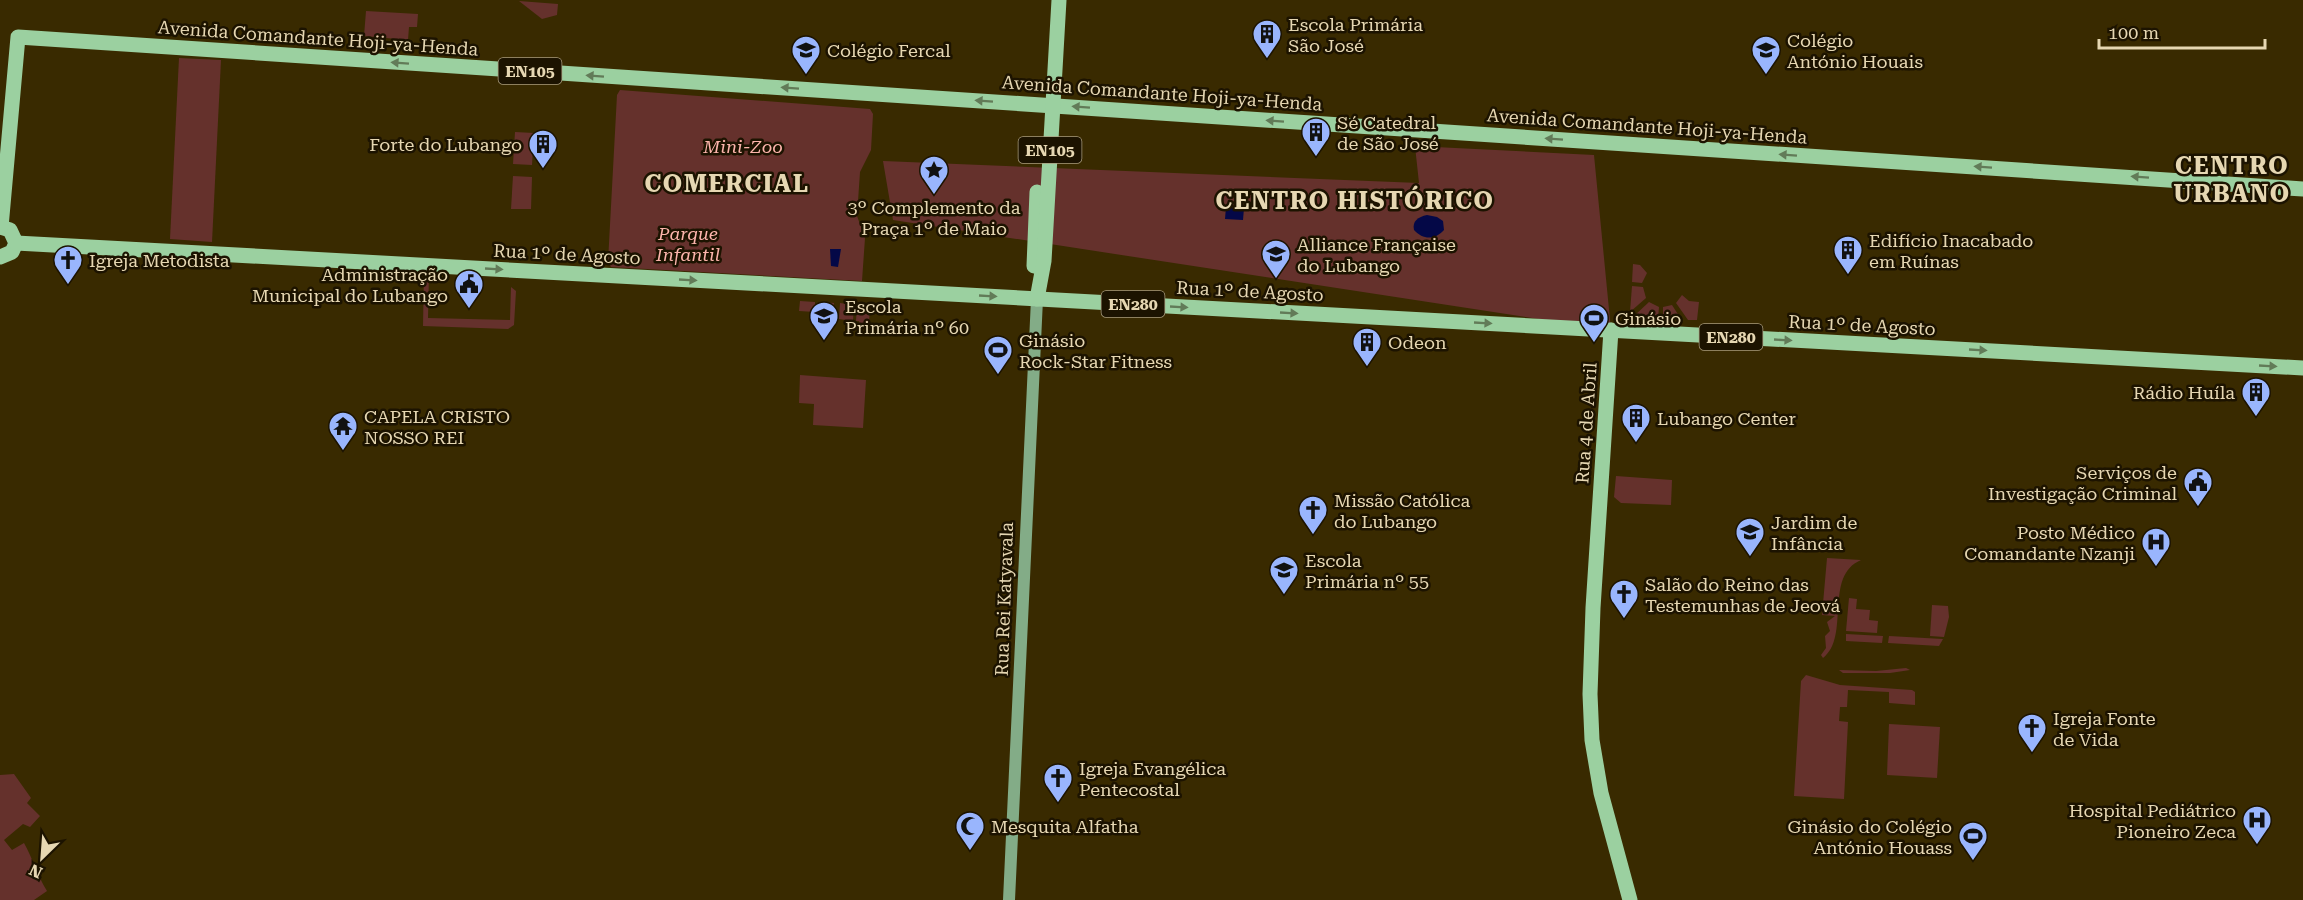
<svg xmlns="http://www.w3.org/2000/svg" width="2303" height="900" font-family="'Roboto Serif',serif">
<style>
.green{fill:#65312c}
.water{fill:#040847}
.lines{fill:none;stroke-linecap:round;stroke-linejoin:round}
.secondary{stroke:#83ac87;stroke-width:12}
.primary{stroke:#9bd0a0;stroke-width:15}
.oneway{fill:#627b58}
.labels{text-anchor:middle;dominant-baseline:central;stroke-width:5;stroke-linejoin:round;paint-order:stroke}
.shield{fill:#1c1300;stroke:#a99c7d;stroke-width:1.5}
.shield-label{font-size:16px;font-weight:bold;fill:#e6d7b2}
.poi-label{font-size:18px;fill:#e6d7b2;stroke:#1c1300;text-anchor:start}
.street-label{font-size:18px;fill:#e6d7b2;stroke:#1c1300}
.park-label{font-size:18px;font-style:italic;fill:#fdb5ac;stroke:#1c1300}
.district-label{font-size:24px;font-weight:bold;letter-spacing:1.5px;fill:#e6d7b2;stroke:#1c1300}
</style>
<rect width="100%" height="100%" fill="#392a00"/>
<g class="green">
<polygon points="519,1 558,4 557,15 542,19"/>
<polygon points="366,11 418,14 417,27 409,27 408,40 364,36"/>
<polygon points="179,58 221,60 212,242 170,239"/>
<polygon points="620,90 870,109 873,114 871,150 860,172 857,216 865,238 862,281 611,267 608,262 617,95"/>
<polygon points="515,132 534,133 532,165 513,164"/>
<polygon points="1415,146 1594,155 1611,330 893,220 883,161 1419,183"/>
<polygon points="513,176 532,177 531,209 511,209"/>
<polygon points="1633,264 1640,265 1647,273 1642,283 1632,282"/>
<polygon points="424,272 429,272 428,318 510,320 511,287 516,291 514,325 508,329 423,326"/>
<polygon points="1632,286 1643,287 1646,298 1630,312"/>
<polygon points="1682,295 1689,301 1699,302 1697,320 1688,320 1676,303"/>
<polygon points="800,301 815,302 815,312 799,311"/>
<polygon points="823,302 834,303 833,319 823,318"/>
<polygon points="1649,302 1659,307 1658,318 1634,316"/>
<polygon points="840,303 854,305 853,321 839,319"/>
<polygon points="857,305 870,305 869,324 860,326 859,321 856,321"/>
<polygon points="1672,305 1681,319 1663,318 1663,307"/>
<polygon points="800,375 866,380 863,428 813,425 814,404 799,403"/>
<polygon points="1616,476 1672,480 1671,505 1621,503 1614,497"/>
<path d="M1827,558L1861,560C1823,576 1851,637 1823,658L1821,655L1826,648L1825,636L1830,631L1827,622L1835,616L1822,615Z"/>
<polygon points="1849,598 1857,599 1856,609 1870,610 1869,620 1878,621 1877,633 1846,631"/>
<polygon points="1932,605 1948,606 1949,617 1944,637 1930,636"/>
<polygon points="1846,634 1883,636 1882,643 1846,641"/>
<polygon points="1889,636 1943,639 1939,646 1888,643"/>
<polygon points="1906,668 1910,670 1890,673 1843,673 1839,670 1876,671"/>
<polygon points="1806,675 1840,685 1912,690 1915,692 1915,705 1889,703 1889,692 1848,690 1847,707 1840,707 1839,721 1848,722 1844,799 1794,796 1801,681"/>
<polygon points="1889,724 1940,727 1937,778 1887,775"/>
<path d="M14,774L31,798L27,803L40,816L30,827L23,824L4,840L12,850L24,843C33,859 37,875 47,891L34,900H0V775Z"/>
</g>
<g class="water">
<polygon points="1226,207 1244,208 1243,220 1225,219"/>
<path d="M1427,215L1437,217L1443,221L1444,230C1435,240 1423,240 1414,230C1412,221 1418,217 1427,215Z"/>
<polygon points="830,249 841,249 838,267 831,266"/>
</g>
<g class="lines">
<polyline class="secondary" points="1009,900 1037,299"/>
<g class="primary">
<polyline points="0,227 10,230 16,243 12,252 0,257"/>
<polyline points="1,227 18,37 2303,189"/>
<polyline points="16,243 2303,368"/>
<polyline points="1034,266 1037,192"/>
<polyline points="1037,299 1044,261 1059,0"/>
<polyline points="1611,330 1593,608 1590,694 1592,740 1601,793 1630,900"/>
</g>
</g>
<defs><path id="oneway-solid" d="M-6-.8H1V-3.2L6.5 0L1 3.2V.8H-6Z" transform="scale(1.5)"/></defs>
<g class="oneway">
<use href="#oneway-solid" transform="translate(400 63) rotate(-176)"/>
<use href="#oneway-solid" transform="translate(595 76) rotate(-176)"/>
<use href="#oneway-solid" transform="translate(790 88) rotate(-176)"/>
<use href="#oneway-solid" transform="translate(984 101) rotate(-176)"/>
<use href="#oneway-solid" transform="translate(1081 107) rotate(-176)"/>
<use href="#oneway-solid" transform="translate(1275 121) rotate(-176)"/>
<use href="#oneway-solid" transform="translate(1554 139) rotate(-176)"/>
<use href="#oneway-solid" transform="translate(1788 155) rotate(-176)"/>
<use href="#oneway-solid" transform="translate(1983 167) rotate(-176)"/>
<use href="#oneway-solid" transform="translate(2140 177) rotate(-176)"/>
<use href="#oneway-solid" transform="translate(494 269) rotate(3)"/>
<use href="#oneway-solid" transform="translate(688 280) rotate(3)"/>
<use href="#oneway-solid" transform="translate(988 296) rotate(3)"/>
<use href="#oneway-solid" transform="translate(1179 307) rotate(3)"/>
<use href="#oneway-solid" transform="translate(1289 313) rotate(3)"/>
<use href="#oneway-solid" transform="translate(1483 323) rotate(3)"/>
<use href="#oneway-solid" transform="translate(1783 340) rotate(3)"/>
<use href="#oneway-solid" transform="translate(1978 350) rotate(3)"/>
<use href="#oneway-solid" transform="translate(2268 366) rotate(3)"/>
</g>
<defs>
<g id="building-pin" transform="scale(1.5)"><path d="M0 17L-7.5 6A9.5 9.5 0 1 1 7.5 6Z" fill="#99b5fd" stroke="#1c1300"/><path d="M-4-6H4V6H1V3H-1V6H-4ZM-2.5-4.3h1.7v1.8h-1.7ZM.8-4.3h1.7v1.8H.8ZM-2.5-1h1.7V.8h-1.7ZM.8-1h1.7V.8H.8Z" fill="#111"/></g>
<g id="school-pin" transform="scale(1.5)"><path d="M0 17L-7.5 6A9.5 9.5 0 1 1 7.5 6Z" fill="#99b5fd" stroke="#1c1300"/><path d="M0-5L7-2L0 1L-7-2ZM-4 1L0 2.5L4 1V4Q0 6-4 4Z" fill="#111"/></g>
<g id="sight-pin" transform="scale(1.5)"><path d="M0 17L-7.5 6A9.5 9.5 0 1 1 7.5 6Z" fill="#99b5fd" stroke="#1c1300"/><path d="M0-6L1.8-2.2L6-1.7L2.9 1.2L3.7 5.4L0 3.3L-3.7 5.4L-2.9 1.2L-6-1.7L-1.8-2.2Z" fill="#111"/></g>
<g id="university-pin" transform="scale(1.5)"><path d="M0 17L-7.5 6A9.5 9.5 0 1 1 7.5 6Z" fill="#99b5fd" stroke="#1c1300"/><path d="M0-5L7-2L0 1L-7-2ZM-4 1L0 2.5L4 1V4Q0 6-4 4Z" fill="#111"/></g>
<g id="church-pin" transform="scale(1.5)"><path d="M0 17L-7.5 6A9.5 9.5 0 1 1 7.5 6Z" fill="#99b5fd" stroke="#1c1300"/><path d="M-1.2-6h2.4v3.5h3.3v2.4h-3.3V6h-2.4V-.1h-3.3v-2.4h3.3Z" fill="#111"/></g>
<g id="civic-pin" transform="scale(1.5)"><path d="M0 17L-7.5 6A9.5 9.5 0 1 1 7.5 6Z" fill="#99b5fd" stroke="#1c1300"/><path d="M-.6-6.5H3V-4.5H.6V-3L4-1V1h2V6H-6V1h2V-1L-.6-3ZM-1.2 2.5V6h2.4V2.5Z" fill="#111"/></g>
<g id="stadium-pin" transform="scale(1.5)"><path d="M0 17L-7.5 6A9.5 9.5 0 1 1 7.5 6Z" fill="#99b5fd" stroke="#1c1300"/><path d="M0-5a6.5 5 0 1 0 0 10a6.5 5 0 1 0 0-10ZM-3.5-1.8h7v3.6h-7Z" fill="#111"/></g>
<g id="temple-pin" transform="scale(1.5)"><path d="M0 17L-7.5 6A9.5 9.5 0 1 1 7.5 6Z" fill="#99b5fd" stroke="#1c1300"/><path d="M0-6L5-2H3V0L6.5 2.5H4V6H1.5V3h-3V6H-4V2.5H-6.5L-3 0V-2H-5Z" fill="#111"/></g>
<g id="hospital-pin" transform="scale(1.5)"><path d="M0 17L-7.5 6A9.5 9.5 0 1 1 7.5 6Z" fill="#99b5fd" stroke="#1c1300"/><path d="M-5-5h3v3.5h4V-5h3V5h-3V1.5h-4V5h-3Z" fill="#111"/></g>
<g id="mosque-pin" transform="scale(1.5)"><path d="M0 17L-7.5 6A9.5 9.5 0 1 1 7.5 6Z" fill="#99b5fd" stroke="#1c1300"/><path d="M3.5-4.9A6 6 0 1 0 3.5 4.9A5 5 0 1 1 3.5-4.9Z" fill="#111"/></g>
</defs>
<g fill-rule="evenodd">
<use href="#building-pin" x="1267" y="34"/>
<use href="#school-pin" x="806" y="50"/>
<use href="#school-pin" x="1766" y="50"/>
<use href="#building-pin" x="1316" y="132"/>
<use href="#building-pin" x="543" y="144"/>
<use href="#sight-pin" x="934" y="170"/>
<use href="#building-pin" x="1848" y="250"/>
<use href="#university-pin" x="1276" y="254"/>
<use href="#church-pin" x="68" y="260"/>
<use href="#civic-pin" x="469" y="284"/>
<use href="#school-pin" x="824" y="316"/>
<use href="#stadium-pin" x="1594" y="318"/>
<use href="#building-pin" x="1367" y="342"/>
<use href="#stadium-pin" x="998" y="350"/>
<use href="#building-pin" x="2256" y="392"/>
<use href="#building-pin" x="1636" y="418"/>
<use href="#temple-pin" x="343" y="426"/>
<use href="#civic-pin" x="2198" y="482"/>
<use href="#church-pin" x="1313" y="510"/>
<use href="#school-pin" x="1750" y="532"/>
<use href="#hospital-pin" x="2156" y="542"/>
<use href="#school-pin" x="1284" y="570"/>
<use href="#church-pin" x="1624" y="594"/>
<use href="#church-pin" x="2032" y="728"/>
<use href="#church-pin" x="1058" y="778"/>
<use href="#hospital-pin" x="2257" y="820"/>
<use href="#mosque-pin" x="970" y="826"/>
<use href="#stadium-pin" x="1973" y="836"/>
</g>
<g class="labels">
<g class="shield">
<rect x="498.5" y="58" width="63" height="26" rx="4.5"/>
<rect x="1018.5" y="137" width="63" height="26" rx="4.5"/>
<rect x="1101.5" y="291" width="63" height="26" rx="4.5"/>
<rect x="1699.5" y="324" width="63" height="26" rx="4.5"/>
</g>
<g class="shield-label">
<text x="530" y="71">EN105</text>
<text x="1050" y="150">EN105</text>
<text x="1133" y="304">EN280</text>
<text x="1731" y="337">EN280</text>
</g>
<g class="poi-label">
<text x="1288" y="24">Escola Primária<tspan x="1288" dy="21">São José</tspan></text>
<text x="1787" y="40">Colégio<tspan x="1787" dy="21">António Houais</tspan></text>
<text x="827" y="50">Colégio Fercal</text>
<text x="1337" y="122">Sé Catedral<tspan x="1337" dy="21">de São José</tspan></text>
<text x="522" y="144" text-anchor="end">Forte do Lubango</text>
<text x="934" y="207" text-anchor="middle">3º Complemento da<tspan x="934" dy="21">Praça 1º de Maio</tspan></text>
<text x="1869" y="240">Edifício Inacabado<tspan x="1869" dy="21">em Ruínas</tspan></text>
<text x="1297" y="244">Alliance Française<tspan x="1297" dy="21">do Lubango</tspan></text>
<text x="89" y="260">Igreja Metodista</text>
<text x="448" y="274" text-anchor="end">Administração<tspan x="448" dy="21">Municipal do Lubango</tspan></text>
<text x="845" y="306">Escola<tspan x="845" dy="21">Primária nº 60</tspan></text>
<text x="1615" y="318">Ginásio</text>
<text x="1019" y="340">Ginásio<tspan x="1019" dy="21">Rock-Star Fitness</tspan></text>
<text x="1388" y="342">Odeon</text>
<text x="2235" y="392" text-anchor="end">Rádio Huíla</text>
<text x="364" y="416">CAPELA CRISTO<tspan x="364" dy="21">NOSSO REI</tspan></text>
<text x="1657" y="418">Lubango Center</text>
<text x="2177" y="472" text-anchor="end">Serviços de<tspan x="2177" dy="21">Investigação Criminal</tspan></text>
<text x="1334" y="500">Missão Católica<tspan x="1334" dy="21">do Lubango</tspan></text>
<text x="1771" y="522">Jardim de<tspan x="1771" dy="21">Infância</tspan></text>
<text x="2135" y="532" text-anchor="end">Posto Médico<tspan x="2135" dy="21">Comandante Nzanji</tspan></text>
<text x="1305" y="560">Escola<tspan x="1305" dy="21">Primária nº 55</tspan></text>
<text x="1645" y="584">Salão do Reino das<tspan x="1645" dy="21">Testemunhas de Jeová</tspan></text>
<text x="2053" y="718">Igreja Fonte<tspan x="2053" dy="21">de Vida</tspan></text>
<text x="1079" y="768">Igreja Evangélica<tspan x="1079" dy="21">Pentecostal</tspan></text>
<text x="2236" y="810" text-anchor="end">Hospital Pediátrico<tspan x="2236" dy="21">Pioneiro Zeca</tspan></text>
<text x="991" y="826">Mesquita Alfatha</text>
<text x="1952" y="826" text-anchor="end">Ginásio do Colégio<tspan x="1952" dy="21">António Houass</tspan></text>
</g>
<g class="street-label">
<text transform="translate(318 38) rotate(4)">Avenida Comandante Hoji-ya-Henda</text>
<text transform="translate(1162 93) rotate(4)">Avenida Comandante Hoji-ya-Henda</text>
<text transform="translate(1647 126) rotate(4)">Avenida Comandante Hoji-ya-Henda</text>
<text transform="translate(567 254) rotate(3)">Rua 1º de Agosto</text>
<text transform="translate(1250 291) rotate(3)">Rua 1º de Agosto</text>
<text transform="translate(1862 325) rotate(3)">Rua 1º de Agosto</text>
<text transform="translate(1586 423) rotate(-86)">Rua 4 de Abril</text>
<text transform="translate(1004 599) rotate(-88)">Rua Rei Katyavala</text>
</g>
<g class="park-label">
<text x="743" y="146">Mini-Zoo</text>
<text x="688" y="233">Parque<tspan x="688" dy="21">Infantil</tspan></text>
</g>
<g class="district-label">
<text x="2232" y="166">CENTRO<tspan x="2232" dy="28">URBANO</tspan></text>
<text x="727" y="184">COMERCIAL</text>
<text x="1355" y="201">CENTRO HISTÓRICO</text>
</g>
</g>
<g transform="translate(42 858) rotate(205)" stroke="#1c1300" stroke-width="4.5" paint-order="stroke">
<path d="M0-4.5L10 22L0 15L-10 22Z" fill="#e6d7b2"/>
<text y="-9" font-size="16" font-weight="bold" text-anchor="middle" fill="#e6d7b2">N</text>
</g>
<path d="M2099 39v9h166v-9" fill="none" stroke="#e6d7b2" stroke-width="3"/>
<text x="2108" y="39" font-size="18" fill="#e6d7b2" stroke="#1c1300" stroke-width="4.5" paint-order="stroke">100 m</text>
</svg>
